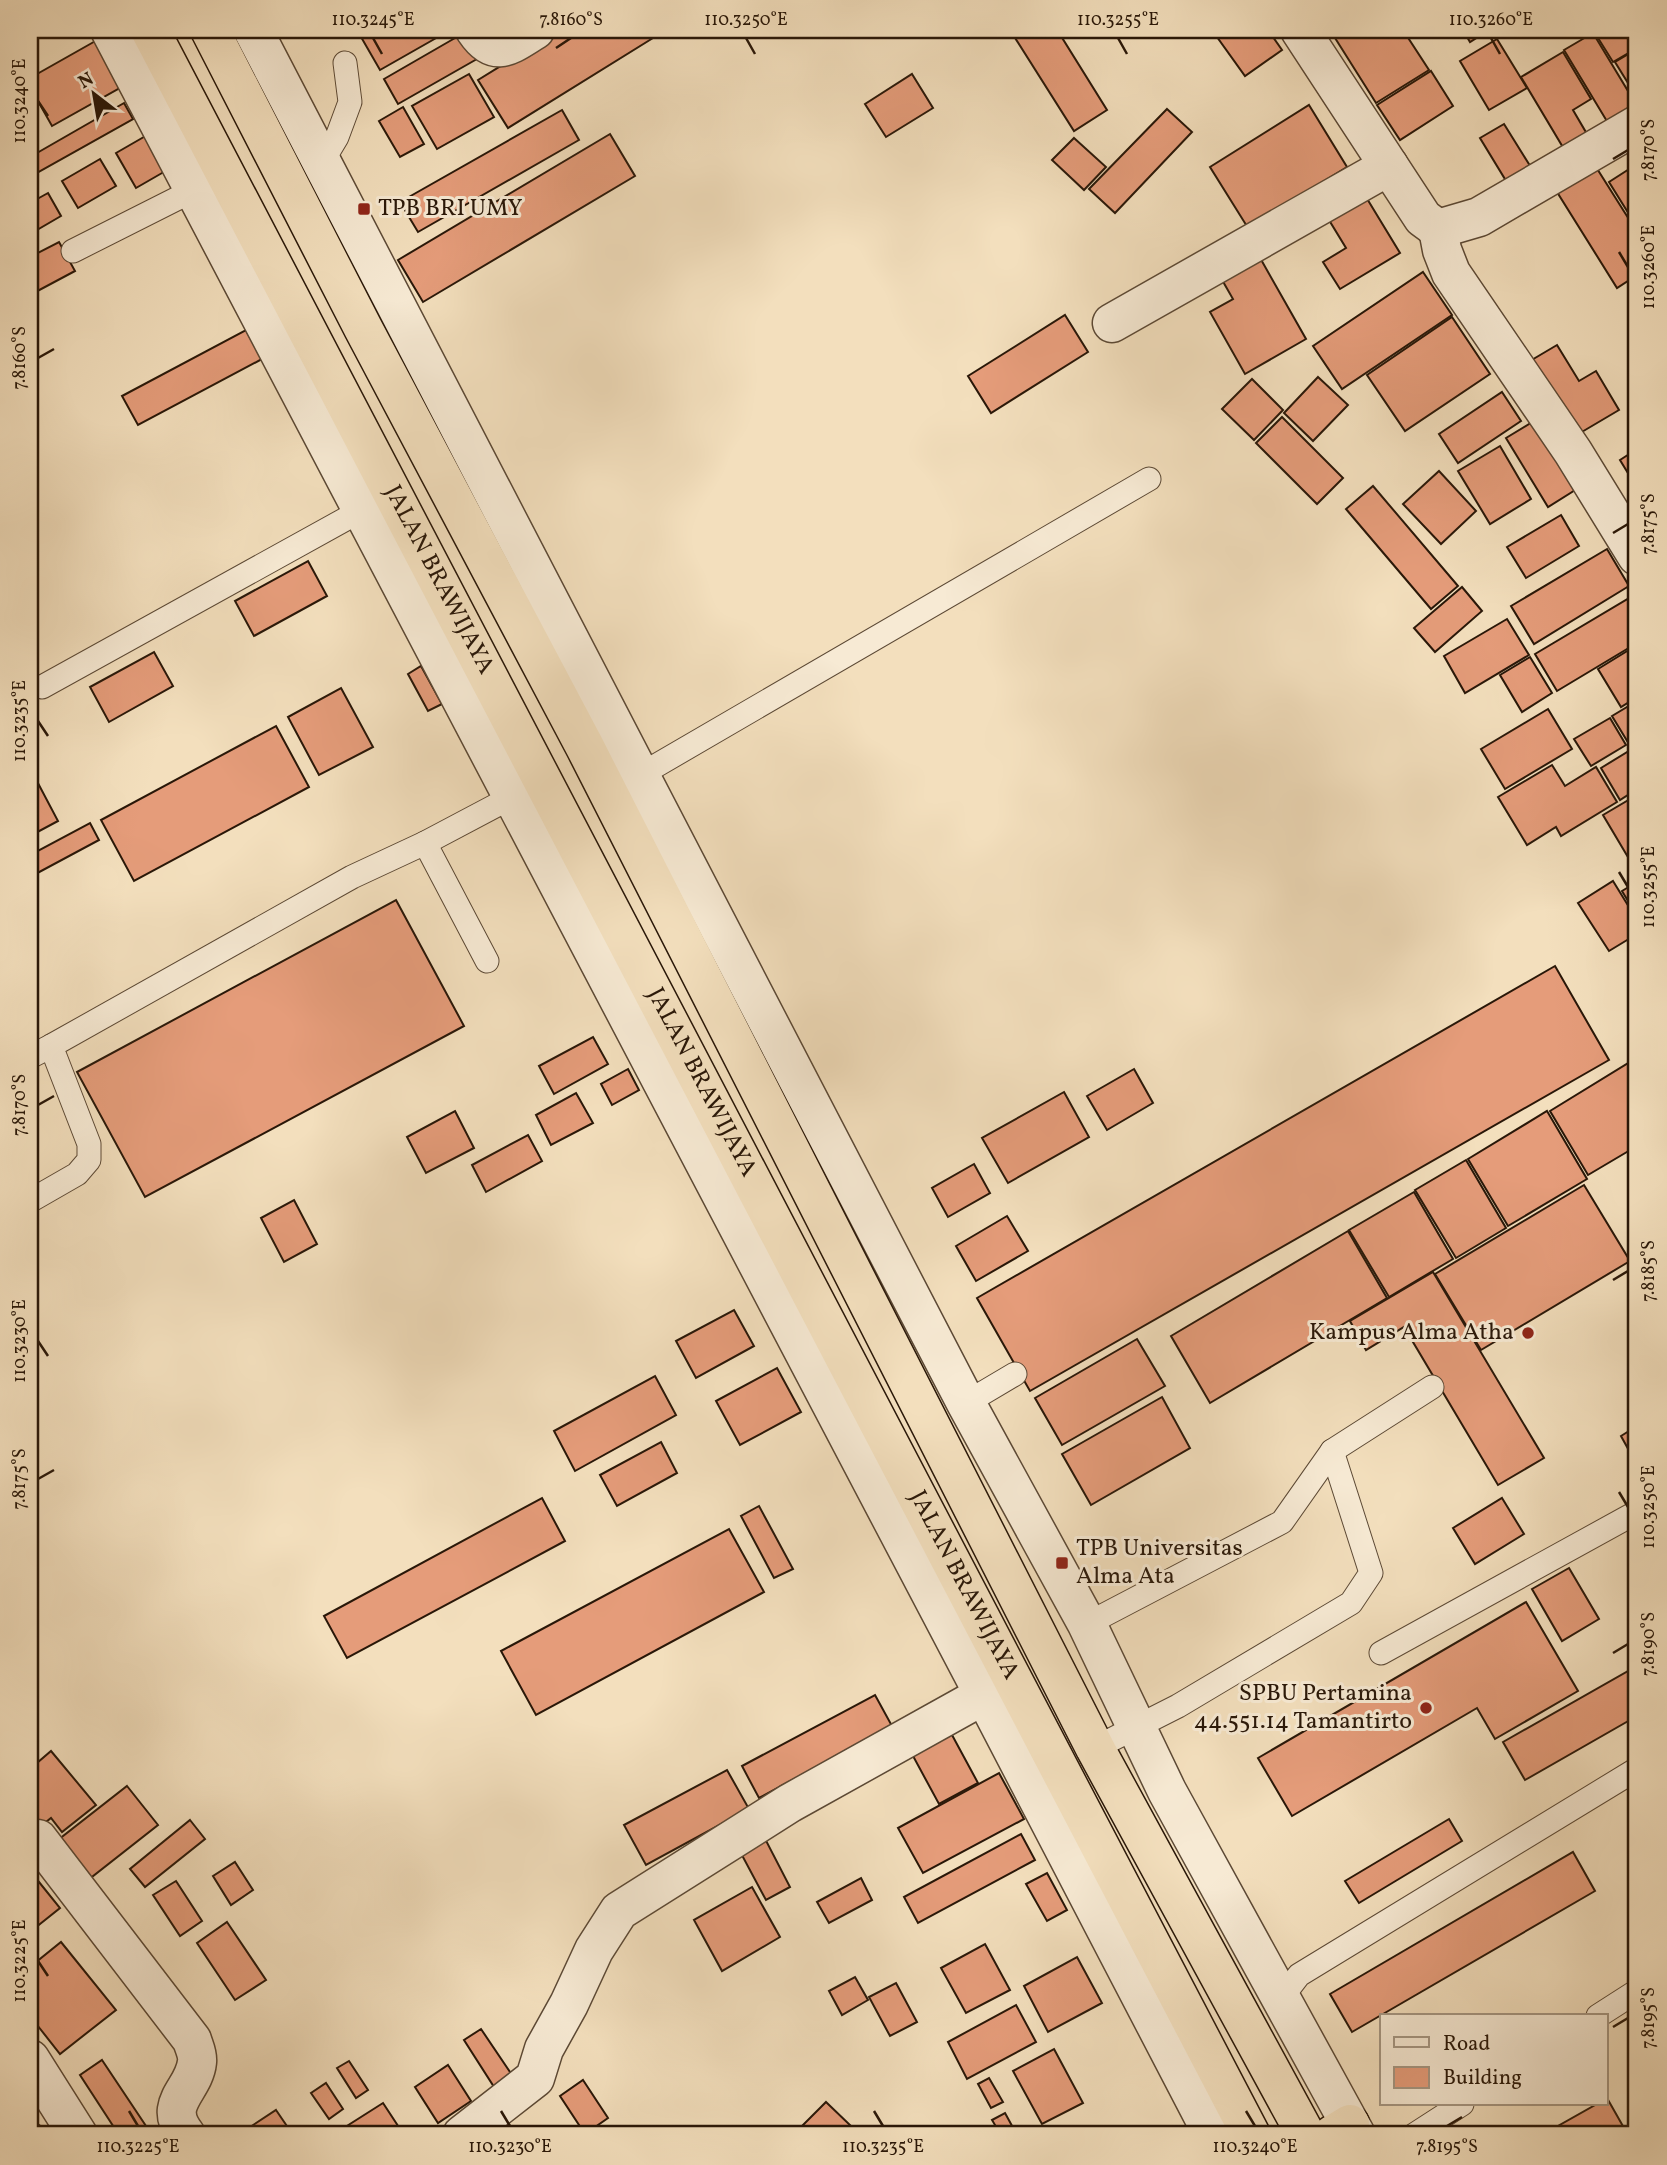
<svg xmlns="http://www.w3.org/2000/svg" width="1667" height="2165" font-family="Vollkorn,serif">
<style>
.building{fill:#e59c7a;stroke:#291708;stroke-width:2}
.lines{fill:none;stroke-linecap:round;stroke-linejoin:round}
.service-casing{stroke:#5c4935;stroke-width:25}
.minor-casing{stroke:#5c4935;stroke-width:41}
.tertiary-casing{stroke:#5c4935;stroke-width:41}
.trunk-casing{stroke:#291708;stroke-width:41}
.service{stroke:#f7ead4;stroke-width:23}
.minor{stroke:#f7ead4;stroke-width:38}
.tertiary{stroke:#f7ead4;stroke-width:38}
.trunk{stroke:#f3dfbd;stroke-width:38}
.ticks{fill:none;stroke:#291708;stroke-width:2.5}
.poi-dot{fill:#8f2418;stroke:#f7ead4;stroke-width:2.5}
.labels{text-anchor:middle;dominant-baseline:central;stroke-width:6;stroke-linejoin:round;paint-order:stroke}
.poi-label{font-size:24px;fill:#291708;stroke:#f7ead4;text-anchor:start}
.street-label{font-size:24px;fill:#291708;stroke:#f7ead4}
.neatline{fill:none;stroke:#291708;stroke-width:2.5}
.ticks-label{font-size:18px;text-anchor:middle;fill:#291708}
</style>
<rect width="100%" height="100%" fill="#f3dfbd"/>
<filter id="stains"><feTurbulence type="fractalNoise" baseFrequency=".00286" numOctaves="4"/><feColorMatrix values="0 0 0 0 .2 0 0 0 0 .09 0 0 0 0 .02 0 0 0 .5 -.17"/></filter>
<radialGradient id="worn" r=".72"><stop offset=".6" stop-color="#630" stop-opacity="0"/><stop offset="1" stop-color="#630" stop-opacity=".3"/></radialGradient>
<g class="building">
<polygon points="357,30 443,30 445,33 380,70"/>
<polygon points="559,30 648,30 653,38 508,128 478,80"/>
<polygon points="1010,30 1071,30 1061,36 1107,110 1074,131"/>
<polygon points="1212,30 1268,30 1282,50 1245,76"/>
<polygon points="1330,30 1403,30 1429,70 1376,103"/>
<polygon points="1463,30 1489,30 1470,42"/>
<polygon points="1593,30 1637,30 1637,48 1613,62"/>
<polygon points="1593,33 1637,106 1608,123 1564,50"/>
<polygon points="462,34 477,59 398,104 384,79"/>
<polygon points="99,39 125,85 52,126 30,87 30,78"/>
<polygon points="1497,39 1527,88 1489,110 1460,61"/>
<polygon points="1637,49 1637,95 1636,96 1615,62"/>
<polygon points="1563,52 1591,99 1573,110 1587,134 1564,149 1521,77"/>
<polygon points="1431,71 1453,106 1400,140 1377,105"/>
<polygon points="469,74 494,117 437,149 412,106"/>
<polygon points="912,74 933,108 886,137 865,104"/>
<polygon points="124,103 133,119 33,175 30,169 30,157"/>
<polygon points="1309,105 1347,167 1248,228 1210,167"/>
<polygon points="403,107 424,144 400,157 379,121"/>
<polygon points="1167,109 1192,132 1115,213 1089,189"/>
<polygon points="562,110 579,140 418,232 400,202"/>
<polygon points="1504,124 1532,169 1508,184 1480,138"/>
<polygon points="149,134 169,169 136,188 116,153"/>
<polygon points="610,134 635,176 423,302 398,260"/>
<polygon points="1074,138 1106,167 1084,190 1052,160"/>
<polygon points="100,159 116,186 78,208 62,181"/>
<polygon points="1637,164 1637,227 1609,182"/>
<polygon points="1596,167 1637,232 1637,275 1617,288 1557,192"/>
<polygon points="48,193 61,216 30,234 30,203"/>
<polygon points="1366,197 1400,253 1340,289 1323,262 1346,248 1329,220"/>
<polygon points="59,242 75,271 30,295 30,257"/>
<polygon points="1259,256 1306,339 1245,374 1210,312 1233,299 1221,278"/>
<polygon points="1423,272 1452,315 1342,389 1313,346"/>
<polygon points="1065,315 1088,352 991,413 968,376"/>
<polygon points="1452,317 1490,374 1405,431 1367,375"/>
<polygon points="246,330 262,359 138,425 122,396"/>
<polygon points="1557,345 1579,381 1596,371 1619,410 1575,436 1530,361"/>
<polygon points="1318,377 1348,405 1313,441 1284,413"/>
<polygon points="1252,379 1283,410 1254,440 1222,409"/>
<polygon points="1502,392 1521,421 1458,463 1439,434"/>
<polygon points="1282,417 1343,478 1317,504 1256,443"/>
<polygon points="1539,418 1580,487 1548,507 1506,438"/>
<polygon points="1500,446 1531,499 1490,524 1458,471"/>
<polygon points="1637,449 1637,488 1620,460"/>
<polygon points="1439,471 1476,511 1441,544 1403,504"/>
<polygon points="1373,486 1458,586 1431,609 1346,509"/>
<polygon points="1561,515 1579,546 1526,578 1507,547"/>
<polygon points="1607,549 1629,586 1534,644 1511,606"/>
<polygon points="308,561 327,596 254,636 235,601"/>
<polygon points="1462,587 1482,611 1435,652 1414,628"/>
<polygon points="1631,597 1637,608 1637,643 1557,691 1535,654"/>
<polygon points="1507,619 1529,655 1465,693 1444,656"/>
<polygon points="1637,645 1637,697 1621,707 1598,669"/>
<polygon points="154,652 173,686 109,722 90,687"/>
<polygon points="1530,657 1552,693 1522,712 1500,675"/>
<polygon points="421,666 442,704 428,711 408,674"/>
<polygon points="341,688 373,747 319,775 288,717"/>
<polygon points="1637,701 1637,739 1629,744 1612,716"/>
<polygon points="1548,709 1572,749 1505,789 1481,749"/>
<polygon points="1610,718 1626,745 1591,766 1574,739"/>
<polygon points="276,726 309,787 134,881 101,820"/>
<polygon points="1637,746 1637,789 1620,800 1601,768"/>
<polygon points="1552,765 1565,786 1596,767 1617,802 1561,836 1556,827 1527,845 1498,797"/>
<polygon points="30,768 58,821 30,836"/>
<polygon points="1637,795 1637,868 1635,869 1603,815"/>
<polygon points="90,823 99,840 30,877 30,855"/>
<polygon points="1613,881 1637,920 1637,934 1609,951 1578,903"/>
<polygon points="1637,882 1637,916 1622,891"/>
<polygon points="396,900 464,1026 145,1197 77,1072"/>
<polygon points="1555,966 1609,1060 1030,1391 977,1298"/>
<polygon points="593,1037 608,1064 554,1094 539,1066"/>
<polygon points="1630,1062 1637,1074 1637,1146 1588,1175 1550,1111"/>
<polygon points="628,1069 639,1090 612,1105 601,1084"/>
<polygon points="1134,1069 1153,1103 1107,1130 1087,1096"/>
<polygon points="1064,1092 1089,1137 1008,1183 982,1138"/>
<polygon points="576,1093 593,1123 551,1145 536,1115"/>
<polygon points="455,1111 474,1148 426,1173 407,1137"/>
<polygon points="1547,1111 1587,1179 1508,1226 1468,1159"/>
<polygon points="528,1135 542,1161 486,1192 472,1165"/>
<polygon points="1466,1160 1506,1228 1456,1258 1415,1190"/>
<polygon points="974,1164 990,1193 948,1217 932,1188"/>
<polygon points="1584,1185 1630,1261 1481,1350 1435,1274"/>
<polygon points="1414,1192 1453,1259 1389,1297 1349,1230"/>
<polygon points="294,1200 317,1244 284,1262 261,1218"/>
<polygon points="1007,1216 1028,1251 976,1281 956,1246"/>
<polygon points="1348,1231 1387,1298 1210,1403 1171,1336"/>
<polygon points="1433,1272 1544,1458 1498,1485 1404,1327 1366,1350 1350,1321"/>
<polygon points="734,1310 754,1346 696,1378 676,1341"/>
<polygon points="1137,1339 1165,1386 1062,1445 1035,1398"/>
<polygon points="777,1368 801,1412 740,1445 716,1401"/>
<polygon points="655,1376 676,1415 575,1471 554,1431"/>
<polygon points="1162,1397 1190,1448 1091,1505 1062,1454"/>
<polygon points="1637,1426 1637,1465 1621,1436"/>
<polygon points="661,1442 677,1473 617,1506 600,1475"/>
<polygon points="542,1498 565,1541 347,1658 324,1616"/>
<polygon points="1502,1498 1524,1534 1475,1564 1453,1528"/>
<polygon points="759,1506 793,1569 774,1578 741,1516"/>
<polygon points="729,1529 764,1592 536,1715 501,1651"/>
<polygon points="1569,1568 1599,1619 1562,1641 1532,1589"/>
<polygon points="1526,1602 1578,1691 1495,1739 1477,1708 1292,1816 1258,1758"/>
<polygon points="1637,1666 1637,1716 1525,1780 1503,1742"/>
<polygon points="875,1695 892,1726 759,1798 742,1766"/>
<polygon points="945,1722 978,1783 939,1804 906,1743"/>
<polygon points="51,1751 96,1805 62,1832 51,1818 30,1835 30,1769"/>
<polygon points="727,1770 749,1809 646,1865 624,1825"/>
<polygon points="999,1773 1024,1819 923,1873 898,1828"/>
<polygon points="127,1786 158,1825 88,1880 58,1840"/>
<polygon points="1449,1819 1462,1841 1359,1903 1345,1881"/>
<polygon points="190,1820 205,1839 145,1887 130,1869"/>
<polygon points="761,1831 790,1887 766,1900 736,1844"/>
<polygon points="1021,1834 1035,1860 918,1923 904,1897"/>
<polygon points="1573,1852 1595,1891 1352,2032 1330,1994"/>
<polygon points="235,1862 253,1890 231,1905 213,1876"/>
<polygon points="1047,1873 1067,1910 1047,1921 1026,1884"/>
<polygon points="861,1878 872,1900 829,1923 817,1902"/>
<polygon points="176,1881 202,1921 180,1936 153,1895"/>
<polygon points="39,1882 60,1908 30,1932 30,1890"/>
<polygon points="752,1887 780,1937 722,1971 694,1920"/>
<polygon points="227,1922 266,1980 235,2000 197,1943"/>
<polygon points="61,1942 116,2010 60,2054 30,2016 30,1967"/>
<polygon points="985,1944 1010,1990 966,2013 941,1968"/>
<polygon points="1077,1957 1102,2003 1048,2032 1024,1986"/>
<polygon points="855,1977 868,2000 842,2015 829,1991"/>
<polygon points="896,1983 917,2022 890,2036 869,1997"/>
<polygon points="1016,2005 1036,2042 967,2079 948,2042"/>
<polygon points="481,2029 514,2078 496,2090 464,2040"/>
<polygon points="1054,2049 1083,2103 1042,2124 1013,2071"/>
<polygon points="102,2060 152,2135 119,2135 80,2075"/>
<polygon points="349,2061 368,2090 356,2098 337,2068"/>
<polygon points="448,2065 471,2101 438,2123 415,2087"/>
<polygon points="989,2078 1003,2102 991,2108 978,2084"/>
<polygon points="583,2080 608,2118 585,2134 560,2096"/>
<polygon points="326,2083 343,2109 329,2119 311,2093"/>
<polygon points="1607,2098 1628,2135 1542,2135 1597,2104 1606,2104"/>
<polygon points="826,2102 852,2127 844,2135 797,2135 795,2133"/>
<polygon points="383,2103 404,2135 342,2135 339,2131"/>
<polygon points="276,2110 293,2135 251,2135 247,2129"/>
<polygon points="1005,2113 1017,2135 1001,2135 992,2120"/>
<polygon points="39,2125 56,2135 30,2135 30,2130"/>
</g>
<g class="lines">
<g class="service-casing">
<g id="service">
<polyline points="322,162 337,137 350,102 345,63"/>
<polyline points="73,251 194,190"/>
<polyline points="42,687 362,510"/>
<polyline points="640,775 1149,479"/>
<polyline points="425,843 487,961"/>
<polyline points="30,1057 51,1046"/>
<polyline points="30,1201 77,1174 89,1160 89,1144 51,1046 352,877 425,843 512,797"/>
<polyline points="966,1403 1015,1374"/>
<polyline points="1087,1624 1282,1522 1332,1451 1432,1387"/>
<polyline points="1381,1653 1637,1512"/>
<polyline points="1095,1748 1178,1706 1351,1603 1371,1573 1332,1451"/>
<polyline points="1282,1997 1299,1975 1637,1769"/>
<polyline points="1598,2016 1637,1991"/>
<polyline points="1414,2135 1462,2104"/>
</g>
</g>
<g class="minor-casing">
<g id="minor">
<path d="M475,30C495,60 510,45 535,30"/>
<polyline points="1300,30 1423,218 1438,229"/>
<polyline points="1438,229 1442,250 1451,273 1573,452 1637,556"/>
<polyline points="1438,229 1479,217 1637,125"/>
<polyline points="1112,323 1389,166"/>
<path d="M38,1839L192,2040C194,2047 198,2054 197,2062C194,2091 161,2103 186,2135"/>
<polyline points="30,2059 78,2135"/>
<polyline points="462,2135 535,2078 544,2049 569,2004 594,1950 619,1911 790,1803 984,1695"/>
</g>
</g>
<g class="tertiary-casing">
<g id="tertiary">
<polyline points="110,30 984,1695 1213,2135"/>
<polyline points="253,30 966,1403 1087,1624 1167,1791 1356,2135"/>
</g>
</g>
<g class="trunk-casing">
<g id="trunk">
<path id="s1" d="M150,30C519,731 884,1434 1251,2135"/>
<polyline points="210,30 363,328 585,747 1095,1748 1306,2135"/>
<polyline points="1332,2135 1350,2124"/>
</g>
</g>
<use href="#service" class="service"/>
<use href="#minor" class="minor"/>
<use href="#tertiary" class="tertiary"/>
<use href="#trunk" class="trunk"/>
</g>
<path class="ticks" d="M373,38L382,54M746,38L755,54M1118,38L1127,54M1491,38L1500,54M556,48L571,38M38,101L48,116M1613,159L1628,150M1619,252L1628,267M38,358L54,349M1613,533L1628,524M38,721L48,736M1619,872L1628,887M38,1105L54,1096M1613,1280L1628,1271M38,1341L48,1356M38,1479L54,1470M1619,1492L1628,1507M1613,1653L1628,1644M38,1961L48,1976M1613,2027L1628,2018M129,2111L138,2126M501,2111L510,2126M874,2111L883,2126M1246,2111L1255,2126M1447,2126L1462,2117"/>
<g class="poi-dot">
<rect x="357" y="202" width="14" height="14" rx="3.5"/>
<circle cx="1528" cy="1333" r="7"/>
<rect x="1055" y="1556" width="14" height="14" rx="3.5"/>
<circle cx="1426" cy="1708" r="7"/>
</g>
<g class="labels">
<g class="poi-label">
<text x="378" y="209">TPB BRI UMY</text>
<text x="1514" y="1333" text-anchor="end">Kampus Alma Atha</text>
<text x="1076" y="1549">TPB Universitas<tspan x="1076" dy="28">Alma Ata</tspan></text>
<text x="1412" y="1694" text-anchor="end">SPBU Pertamina<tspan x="1412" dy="28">44.551.14 Tamantirto</tspan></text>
</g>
<g class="street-label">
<text stroke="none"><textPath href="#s1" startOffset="621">JALAN BRAWIJAYA</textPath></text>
<text stroke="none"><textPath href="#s1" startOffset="1188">JALAN BRAWIJAYA</textPath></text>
<text stroke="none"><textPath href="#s1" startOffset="1755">JALAN BRAWIJAYA</textPath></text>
</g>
</g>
<rect width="1667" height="2165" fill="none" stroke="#f3dfbd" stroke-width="77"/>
<rect x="1380" y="2014" width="228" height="91" fill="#f7ead4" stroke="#a59682" stroke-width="2"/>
<rect x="1394" y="2037" width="35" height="10" fill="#f7ead4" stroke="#a59682" stroke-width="2"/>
<text x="1443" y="2050" font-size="21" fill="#291708">Road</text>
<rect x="1394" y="2067" width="35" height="21" fill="#e59c7a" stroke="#a59682" stroke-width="2"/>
<text x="1443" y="2084" font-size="21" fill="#291708">Building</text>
<g transform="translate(94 94) rotate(329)" stroke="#f7ead4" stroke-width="5" paint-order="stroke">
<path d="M0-5L12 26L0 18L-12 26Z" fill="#291708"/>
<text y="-10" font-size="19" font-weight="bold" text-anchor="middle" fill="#291708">N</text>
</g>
<rect x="38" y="38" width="1590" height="2088" class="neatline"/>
<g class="ticks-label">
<text x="373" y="25">110.3245°E</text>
<text x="571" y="25">7.8160°S</text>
<text x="746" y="25">110.3250°E</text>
<text x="1118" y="25">110.3255°E</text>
<text x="1491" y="25">110.3260°E</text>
<text transform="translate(19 101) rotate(-90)" y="6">110.3240°E</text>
<text transform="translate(1648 150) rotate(-90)" y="6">7.8170°S</text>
<text transform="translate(1648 267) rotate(-90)" y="6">110.3260°E</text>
<text transform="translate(19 358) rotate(-90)" y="6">7.8160°S</text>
<text transform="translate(1648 524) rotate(-90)" y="6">7.8175°S</text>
<text transform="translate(19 721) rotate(-90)" y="6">110.3235°E</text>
<text transform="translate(1648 887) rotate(-90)" y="6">110.3255°E</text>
<text transform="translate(19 1105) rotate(-90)" y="6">7.8170°S</text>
<text transform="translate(1648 1271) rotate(-90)" y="6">7.8185°S</text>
<text transform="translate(19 1341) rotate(-90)" y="6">110.3230°E</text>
<text transform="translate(19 1479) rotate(-90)" y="6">7.8175°S</text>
<text transform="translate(1648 1507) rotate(-90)" y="6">110.3250°E</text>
<text transform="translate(1648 1644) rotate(-90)" y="6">7.8190°S</text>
<text transform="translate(19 1961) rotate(-90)" y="6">110.3225°E</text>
<text transform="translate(1648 2018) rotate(-90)" y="6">7.8195°S</text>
<text x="138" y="2152">110.3225°E</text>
<text x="510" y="2152">110.3230°E</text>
<text x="883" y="2152">110.3235°E</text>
<text x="1255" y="2152">110.3240°E</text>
<text x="1447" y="2152">7.8195°S</text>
</g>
<rect width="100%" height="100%" filter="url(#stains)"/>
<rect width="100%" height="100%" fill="url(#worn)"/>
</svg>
